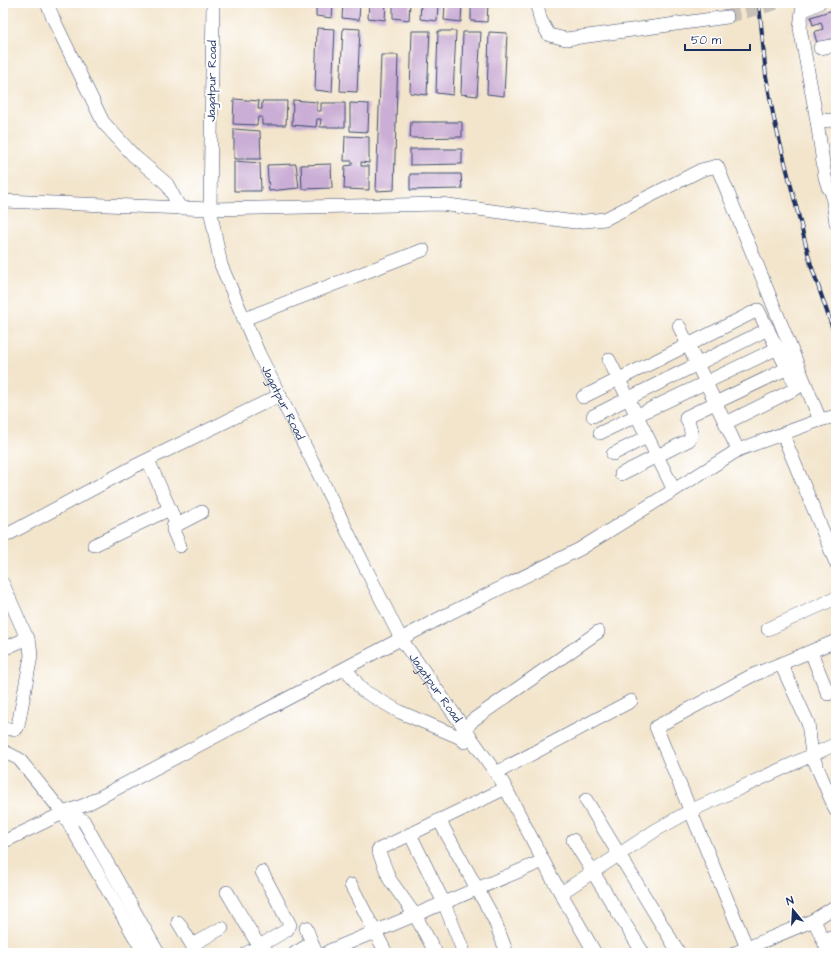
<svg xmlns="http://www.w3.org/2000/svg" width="839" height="956" font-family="'Architects Daughter',sans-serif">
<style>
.building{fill:#cbaed5}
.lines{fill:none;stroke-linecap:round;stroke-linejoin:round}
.minor-tunnel{stroke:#c8c1b6;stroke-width:13;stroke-dasharray:13 6;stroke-linecap:butt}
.minor-casing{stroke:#3b4a6e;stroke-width:14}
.minor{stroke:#fff;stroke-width:13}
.rail-casing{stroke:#1b2f5e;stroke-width:4}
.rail{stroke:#fff;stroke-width:2.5;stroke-dasharray:8;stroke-linecap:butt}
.labels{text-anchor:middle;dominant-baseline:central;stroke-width:4;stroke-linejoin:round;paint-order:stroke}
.street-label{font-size:12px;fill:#1b2f5e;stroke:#fff}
</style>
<rect width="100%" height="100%" fill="#fff"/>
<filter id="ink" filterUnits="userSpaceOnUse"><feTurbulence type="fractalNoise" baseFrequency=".025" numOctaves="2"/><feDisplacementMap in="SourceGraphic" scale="8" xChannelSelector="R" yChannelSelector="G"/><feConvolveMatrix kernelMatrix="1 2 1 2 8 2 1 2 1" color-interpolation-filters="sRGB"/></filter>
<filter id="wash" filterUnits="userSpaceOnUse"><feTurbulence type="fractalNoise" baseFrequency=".012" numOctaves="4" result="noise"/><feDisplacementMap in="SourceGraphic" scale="16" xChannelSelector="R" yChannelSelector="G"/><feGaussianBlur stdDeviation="0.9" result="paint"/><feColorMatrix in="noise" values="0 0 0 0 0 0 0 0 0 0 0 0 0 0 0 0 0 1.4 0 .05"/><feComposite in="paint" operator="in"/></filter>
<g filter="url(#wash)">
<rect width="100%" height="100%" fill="#f3e5cc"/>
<g id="blocks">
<g class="building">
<polygon points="316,3 333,3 332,18 316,16"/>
<polygon points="343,3 360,3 359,20 342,18"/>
<polygon points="369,3 386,3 385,20 368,18"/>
<polygon points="393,3 410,3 409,20 393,18"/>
<polygon points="421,3 438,3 437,21 420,19"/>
<polygon points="445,3 462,3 461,22 444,20"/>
<polygon points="471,3 488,3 487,22 471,21"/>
<polygon points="836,9 836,38 817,43 814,32 823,29 821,22 813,25 811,17"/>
<polygon points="317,28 335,29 332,92 315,90"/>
<polygon points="343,28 360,29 357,92 340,91"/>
<polygon points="412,31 430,31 427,95 410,93"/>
<polygon points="438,31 456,31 453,95 436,93"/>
<polygon points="463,32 481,32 477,96 461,94"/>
<polygon points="489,32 507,33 504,96 487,94"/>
<polygon points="381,55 398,55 394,190 376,191"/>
<polygon points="234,99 259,101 258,109 262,109 262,101 287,101 286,125 262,125 262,117 258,117 257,125 233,124"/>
<polygon points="293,100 317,102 317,111 321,111 321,103 345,103 345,127 320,127 321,119 317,119 316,127 292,125"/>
<polygon points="350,103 369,104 368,132 350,131"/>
<polygon points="411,122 462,122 462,137 410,138"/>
<polygon points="234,129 260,131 261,159 234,159"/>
<polygon points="345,136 369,137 369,163 361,162 361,166 369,166 369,190 344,189 345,166 352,165 352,161 344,161"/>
<polygon points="410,149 462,149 462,164 410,165"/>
<polygon points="234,161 260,163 261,191 234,191"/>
<polygon points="296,164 299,188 269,191 267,165"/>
<polygon points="331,164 332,188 302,189 301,165"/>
<polygon points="410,174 461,174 462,189 410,190"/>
</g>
</g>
</g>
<g filter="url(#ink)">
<use href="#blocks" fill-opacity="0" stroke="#3b4a6e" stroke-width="1"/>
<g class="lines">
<polyline class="minor-tunnel" points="727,17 778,3"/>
<g class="minor-casing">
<g id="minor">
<polyline points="47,3 53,18 103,122 134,156 167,184 180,208"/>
<path id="s1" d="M213,3L210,209L221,265L259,354L401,639L503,783L551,876L595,953"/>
<polyline points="537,3 540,19 549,35 566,39 727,17"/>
<polyline points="819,3 802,11 800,28 817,121 825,177 828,187 836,199"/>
<polyline points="820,48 836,45"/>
<polyline points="817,121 836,120"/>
<polyline points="832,195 836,223"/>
<polyline points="3,201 210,209 441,204 575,222 605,219 701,170 717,166 820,420 738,450 580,549 448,614 87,804 63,813 3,842"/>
<polyline points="244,319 423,250"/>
<polyline points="679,326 738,450"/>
<polyline points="609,360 674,490"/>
<polyline points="583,397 758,310 797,388 726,423"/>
<polyline points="593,416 768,329"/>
<polyline points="820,420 836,416"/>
<polyline points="600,433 778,348"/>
<polyline points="783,435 836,563"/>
<polyline points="613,454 647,437"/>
<polyline points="148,460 177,525"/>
<path d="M621,474L689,440C694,433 689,424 686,417L788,368"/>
<polyline points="3,537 137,465 280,395"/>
<polyline points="94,545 170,509"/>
<polyline points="180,546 173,530 173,527 202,512"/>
<polyline points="3,584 30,645 31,656 18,726 16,729 3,729"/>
<polyline points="768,629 836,598"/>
<polyline points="3,649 28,638"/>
<polyline points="811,652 828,694 836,690"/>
<polyline points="781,664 808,723 812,755 836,811"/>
<polyline points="346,669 362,690 400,712 459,737 465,742"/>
<polyline points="459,737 473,720 598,632"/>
<polyline points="3,751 19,759 63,813 144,953"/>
<polyline points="496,773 631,701"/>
<polyline points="586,800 679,953"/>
<polyline points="63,813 83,820 158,953"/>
<polyline points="439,820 494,919 507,953"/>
<polyline points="410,834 444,903 462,948"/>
<polyline points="573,840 643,953"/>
<polyline points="351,885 386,953"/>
<polyline points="227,892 259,946"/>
<polyline points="561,893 656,830 690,811 836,744"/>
<polyline points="814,920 836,906"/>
<polyline points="178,922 197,953"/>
<polyline points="306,928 316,953"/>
<polyline points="823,940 829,953"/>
<polyline points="192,945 222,928"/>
<polyline points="747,948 656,727 751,676 836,641"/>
<polyline points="329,951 415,915 390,880 378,850 506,788"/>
<polyline points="247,953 287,930 290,925 262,872"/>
<polyline points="295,953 312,943"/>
<polyline points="436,953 415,915 543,861"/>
<polyline points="735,953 814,920 823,940 836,935"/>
</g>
</g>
<use href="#minor" class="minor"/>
<g class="rail-casing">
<polyline id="rail" points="759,3 766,76 774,119 811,265 836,338"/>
</g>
<use href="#rail" class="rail"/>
</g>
</g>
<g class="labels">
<g class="street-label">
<text transform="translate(212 81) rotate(-89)">Jagatpur Road</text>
<text stroke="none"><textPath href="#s1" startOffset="414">Jagatpur Road</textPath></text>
<text stroke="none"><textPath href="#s1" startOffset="738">Jagatpur Road</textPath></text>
</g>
</g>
<rect width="839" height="956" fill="none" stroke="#fff" stroke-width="16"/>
<g transform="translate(793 910) rotate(342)" stroke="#ffffff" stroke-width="3" paint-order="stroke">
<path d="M0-3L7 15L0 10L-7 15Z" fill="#1b2f5e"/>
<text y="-6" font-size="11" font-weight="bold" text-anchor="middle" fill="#1b2f5e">N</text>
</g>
<path d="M685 44v6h65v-6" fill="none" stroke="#1b2f5e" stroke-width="2"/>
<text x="691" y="44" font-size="12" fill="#1b2f5e" stroke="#ffffff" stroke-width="3" paint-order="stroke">50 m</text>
</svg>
